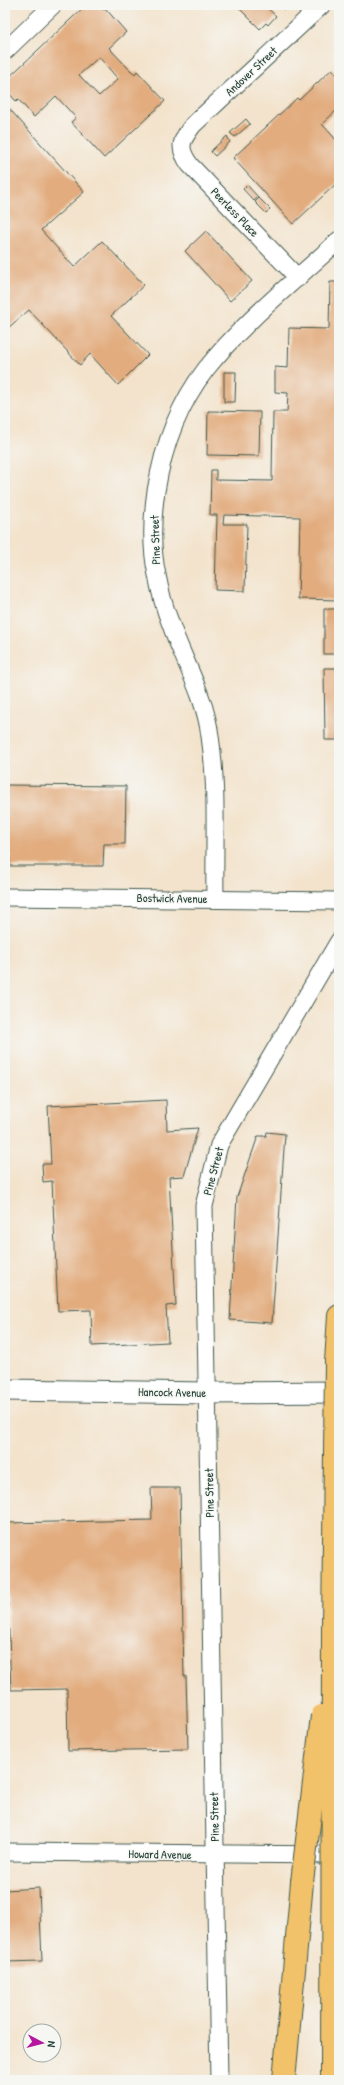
<svg xmlns="http://www.w3.org/2000/svg" width="344" height="2085" font-family="'Patrick Hand',sans-serif">
<style>
.building{fill:#e2ac7e;fill-rule:evenodd}
.lines{fill:none;stroke-linecap:round;stroke-linejoin:round}
.minor-casing{stroke:#3f564b;stroke-width:19}
.tertiary-casing{stroke:#3f564b;stroke-width:23}
.motorway-casing{stroke:#3f564b;stroke-width:24}
.minor{stroke:#fff;stroke-width:17}
.tertiary{stroke:#fff;stroke-width:21}
.motorway{stroke:#f2c26a;stroke-width:22}
.motorway-bridge-casing{stroke:#3f564b;stroke-width:24;stroke-linecap:butt}
.motorway-bridge{stroke:#f2c26a;stroke-width:22}
.labels{text-anchor:middle;dominant-baseline:central;stroke-width:3;stroke-linejoin:round;paint-order:stroke}
.street-label{font-size:12px;fill:#1f3d34;stroke:#f6f6f2}
</style>
<rect width="100%" height="100%" fill="#f6f6f2"/>
<filter id="ink" filterUnits="userSpaceOnUse"><feTurbulence type="fractalNoise" baseFrequency=".025" numOctaves="2"/><feDisplacementMap in="SourceGraphic" scale="8" xChannelSelector="R" yChannelSelector="G"/><feConvolveMatrix kernelMatrix="1 2 1 2 8 2 1 2 1" color-interpolation-filters="sRGB"/></filter>
<filter id="wash" filterUnits="userSpaceOnUse"><feTurbulence type="fractalNoise" baseFrequency=".012" numOctaves="4" result="noise"/><feDisplacementMap in="SourceGraphic" scale="16" xChannelSelector="R" yChannelSelector="G"/><feGaussianBlur stdDeviation="0.9" result="paint"/><feColorMatrix in="noise" values="0 0 0 0 0 0 0 0 0 0 0 0 0 0 0 0 0 1.4 0 .05"/><feComposite in="paint" operator="in"/></filter>
<g filter="url(#wash)">
<rect width="100%" height="100%" fill="#f3e3cc"/>
<g id="blocks">
<g class="building">
<path d="M86,5H99L103,10L105,8L126,32L109,48L129,69L135,74L137,71L165,101L104,158L71,122L76,118L56,96L34,117L18,99L16,101L5,89L7,79ZM99,57L118,79L99,96L79,75Z"/>
<polygon points="236,5 264,5 276,16 268,25 266,23 260,29"/>
<polygon points="279,5 289,5 284,10"/>
<polygon points="332,69 339,77 339,108 322,124 339,143 339,181 293,224 233,158 297,98 299,100"/>
<polygon points="5,104 84,192 41,230 74,267 102,241 144,285 111,316 148,355 118,385 90,354 80,365 29,310 8,328 5,324"/>
<polygon points="246,119 250,124 235,137 230,133"/>
<polygon points="227,136 230,142 215,156 211,152 212,150"/>
<polygon points="247,185 258,197 254,201 243,189"/>
<polygon points="259,198 270,209 266,213 255,202"/>
<polygon points="206,231 252,281 230,301 185,251"/>
<polygon points="330,282 339,282 339,600 298,599 300,517 224,515 223,524 247,524 245,591 215,590 217,515 210,515 211,470 216,470 216,480 272,481 273,412 287,412 288,393 275,392 275,367 288,368 289,328 329,329"/>
<polygon points="224,372 236,372 235,402 224,402"/>
<polygon points="208,411 260,412 259,456 207,455"/>
<rect x="324" y="609" width="15" height="45"/>
<polygon points="324,668 339,668 339,740 325,740"/>
<polygon points="5,785 126,786 125,844 104,844 103,866 10,866 10,850 5,850"/>
<polygon points="166,1100 167,1130 198,1128 184,1176 169,1177 176,1305 166,1306 168,1342 92,1346 91,1310 58,1311 52,1181 43,1182 42,1164 51,1164 48,1106"/>
<polygon points="267,1132 285,1134 272,1323 230,1320 237,1197 258,1136 266,1136"/>
<polygon points="151,1488 180,1488 184,1676 186,1676 188,1749 68,1751 67,1689 11,1690 5,1523 152,1520"/>
<polygon points="39,1888 42,1961 5,1962 5,1890"/>
</g>
</g>
</g>
<g filter="url(#ink)">
<use href="#blocks" fill-opacity="0" stroke="#3f564b" stroke-width="1"/>
<g class="lines">
<g class="minor-casing">
<g id="minor">
<polyline points="5,51 53,5"/>
<path d="M298,278L190,165C177,147 181,141 193,125L322,5"/>
<polyline points="5,897 339,901"/>
<path d="M215,899C214,845 218,790 210,736C205,695 183,660 170,622C164,607 160,591 157,575C151,548 152,518 156,491C163,447 179,404 206,369C243,322 295,281 339,240"/>
<polyline points="5,1852 339,1855"/>
<polyline points="219,2080 204,1206 219,1145 339,941"/>
</g>
</g>
<g class="tertiary-casing">
<polyline id="tertiary" points="5,1390 207,1393 339,1392"/>
</g>
<g class="motorway-casing">
<g id="motorway">
<polyline points="336,1362 339,1316"/>
<polyline points="284,2080 302,1882"/>
</g>
</g>
<use href="#minor" class="minor"/>
<use href="#tertiary" class="tertiary"/>
<use href="#motorway" class="motorway"/>
<g class="motorway-bridge-casing">
<g id="motorway-bridge">
<polyline points="302,1882 322,1716"/>
<polyline points="332,2080 333,1630 336,1362"/>
</g>
</g>
<use href="#motorway-bridge" class="motorway-bridge"/>
</g>
</g>
<g class="labels">
<g class="street-label">
<text transform="translate(251 71) rotate(-43)">Andover Street</text>
<text transform="translate(235 212) rotate(46)">Peerless Place</text>
<text transform="translate(155 540) rotate(-92)">Pine Street</text>
<text transform="translate(172 898) rotate(1)">Bostwick Avenue</text>
<text transform="translate(213 1171) rotate(-75)">Pine Street</text>
<text transform="translate(172 1392) rotate(1)">Hancock Avenue</text>
<text transform="translate(209 1493) rotate(-91)">Pine Street</text>
<text transform="translate(214 1817) rotate(-91)">Pine Street</text>
<text transform="translate(160 1854) rotate(1)">Howard Avenue</text>
</g>
</g>
<rect width="344" height="2085" fill="none" stroke="#f6f6f2" stroke-width="20"/>
<g transform="translate(42 2043) rotate(97)"><circle r="19" fill="#f6f6f2" stroke="#a0aca6"/>
<path d="M0-3L7 15L0 10L-7 15Z" fill="#b5179e"/>
<text y="-6" font-size="11" font-weight="bold" text-anchor="middle" fill="#1f3d34">N</text>
</g>
</svg>
